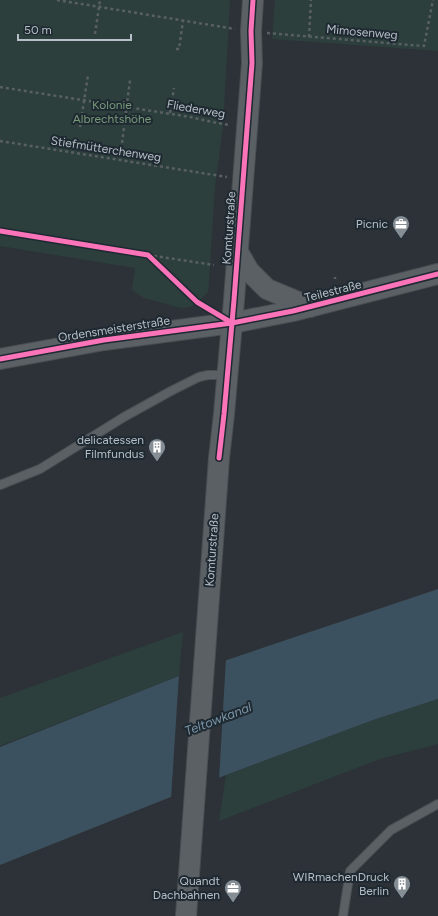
<svg xmlns="http://www.w3.org/2000/svg" width="438" height="916" font-family="Figtree,sans-serif">
<style>
.green{fill:#2c3f3d}
.water{fill:#3c515f}
.pier{fill:#2c3237}
.lines{fill:none;stroke-linecap:round;stroke-linejoin:round}
.service-casing{stroke:#4a4e52;stroke-width:10}
.tertiary-casing{stroke:#4a4e52;stroke-width:22}
.path{stroke:#595f62;stroke-width:2.5;stroke-dasharray:3 3;stroke-linecap:butt}
.service{stroke:#5b6065;stroke-width:8}
.tertiary{stroke:#5b6065;stroke-width:20}
.cycleway-casing{stroke:#1f2931;stroke-width:8}
.cycleway{stroke:#fb73b8;stroke-width:5}
.labels{text-anchor:middle;dominant-baseline:central;stroke-width:4;stroke-linejoin:round;paint-order:stroke}
.street-label{font-size:12px;fill:#b6bfc7;stroke:#1f2931}
.park-label{font-size:12px;fill:#779b79;stroke:#1f2931}
.poi-label{font-size:12px;fill:#b6bfc7;stroke:#1f2931;text-anchor:end}
.water-label{font-size:13px;font-style:italic;fill:#7a95a7;stroke:#1f2931}
</style>
<rect width="100%" height="100%" fill="#2c3237"/>
<g class="green">
<polygon points="0,0 230,0 223,127 215,186 209,281 208,292 194,305 190,307 181,308 144,298 132,290 135,268 0,246"/>
<polygon points="275,0 438,0 438,51 272,39"/>
<polygon points="183,632 179,676 0,746 0,698"/>
<polygon points="438,699 438,744 380,759 219,821 226,775 373,720"/>
</g>
<polygon class="water" points="438,589 438,699 373,720 226,775 0,865 0,747 179,676"/>
<polygon class="pier" points="226,658 219,780 171,799 179,674"/>
<g class="lines">
<g class="service-casing">
<g id="service">
<polyline points="0,485 40,469 124,417 171,391 199,377 208,375 227,375"/>
<polyline points="343,916 350,871 391,830 438,804"/>
</g>
</g>
<g class="tertiary-casing">
<g id="tertiary">
<polyline points="238,252 249,271 267,289 310,307"/>
<polyline points="0,359 104,340 232,323 293,311 438,274"/>
<polyline points="186,916 219,458 224,414 234,300 252,63 251,31 253,0"/>
</g>
</g>
<g class="path">
<polyline points="57,0 235,29"/>
<polyline points="267,33 424,46 433,0"/>
<polyline points="95,34 100,0"/>
<polyline points="309,37 311,0"/>
<polyline points="176,49 179,49 183,21"/>
<polyline points="0,87 190,117 217,123 230,125"/>
<polyline points="170,113 174,88"/>
<polyline points="80,127 88,75"/>
<polyline points="0,141 227,177"/>
<polyline points="122,143 130,80"/>
<polyline points="148,255 214,265"/>
<polyline points="335,277 335,279"/>
</g>
<use href="#service" class="service"/>
<use href="#tertiary" class="tertiary"/>
<g class="cycleway-casing">
<g id="cycleway">
<polyline points="0,231 148,255 197,302 232,323"/>
<polyline points="0,359 104,340 232,323 293,311 438,274"/>
<polyline points="219,458 224,414 234,300 252,63 251,31 253,0"/>
</g>
</g>
<use href="#cycleway" class="cycleway"/>
</g>
<defs>
<g id="office-pin" transform="scale(0.9)"><path d="M0 17L-7.5 6A9.5 9.5 0 1 1 7.5 6Z" fill="#868e95" stroke="#1f2931"/><path d="M-6-3h4V-5.5h4V-3h4V5H-6ZM-1-4.5V-3h2v-1.5ZM-6 0V1H6V0Z" fill="#fff"/></g>
<g id="building-pin" transform="scale(0.9)"><path d="M0 17L-7.5 6A9.5 9.5 0 1 1 7.5 6Z" fill="#868e95" stroke="#1f2931"/><path d="M-4-6H4V6H1V3H-1V6H-4ZM-2.5-4.3h1.7v1.8h-1.7ZM.8-4.3h1.7v1.8H.8ZM-2.5-1h1.7V.8h-1.7ZM.8-1h1.7V.8H.8Z" fill="#fff"/></g>
</defs>
<g fill-rule="evenodd">
<use href="#office-pin" x="401" y="224"/>
<use href="#building-pin" x="157" y="447"/>
<use href="#building-pin" x="402" y="884"/>
<use href="#office-pin" x="233" y="888"/>
</g>
<g class="labels">
<g class="street-label">
<text transform="translate(362 32) rotate(5)">Mimosenweg</text>
<text transform="translate(196 109) rotate(10)">Fliederweg</text>
<text transform="translate(106 149) rotate(9)">Stiefmütterchenweg</text>
<text transform="translate(229 228) rotate(-86)">Komturstraße</text>
<text transform="translate(333 291) rotate(-14)">Teilestraße</text>
<text transform="translate(114 329) rotate(-9)">Ordensmeisterstraße</text>
<text transform="translate(212 550) rotate(-86)">Komturstraße</text>
</g>
<g class="park-label">
<text x="112" y="105">Kolonie<tspan x="112" dy="14">Albrechtshöhe</tspan></text>
</g>
<g class="poi-label">
<text x="388" y="224">Picnic</text>
<text x="144" y="440">delicatessen<tspan x="144" dy="14">Filmfundus</tspan></text>
<text x="389" y="877">WIRmachenDruck<tspan x="389" dy="14">Berlin</tspan></text>
<text x="220" y="881">Quandt<tspan x="220" dy="14">Dachbahnen</tspan></text>
</g>
<g class="water-label">
<text transform="translate(218 719) rotate(-21)">Teltowkanal</text>
</g>
</g>
<path d="M18 34v6h113v-6" fill="none" stroke="#b6bfc7" stroke-width="2"/>
<text x="24" y="34" font-size="12" fill="#b6bfc7" stroke="#1f2931" stroke-width="3" paint-order="stroke">50 m</text>
</svg>
